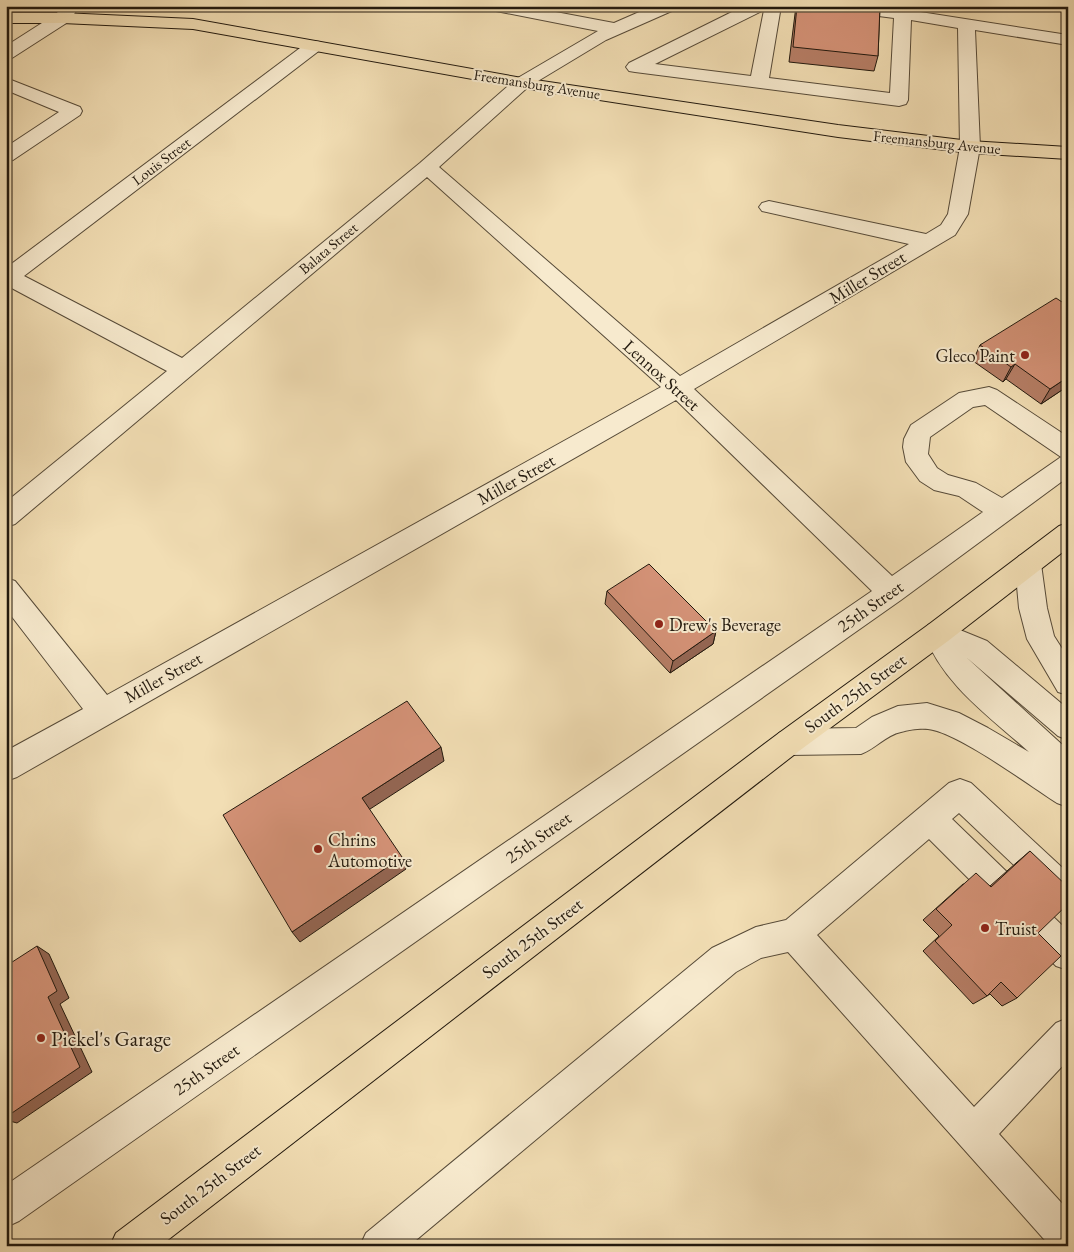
<svg xmlns="http://www.w3.org/2000/svg" width="1074" height="1252" font-family="'EB Garamond',serif">
<style>
.lines{fill:none;stroke-linecap:round;stroke-linejoin:round}
.minor-casing{stroke:#564a38;stroke-width:2}
.major-casing{stroke:#22190e;stroke-width:2}
.minor{fill:#f7eace;fill-rule:evenodd}
.major{fill:#f2deb4;fill-rule:evenodd}
.wall{fill:#b67e66;stroke:#22190e}
.shaded-wall{fill:#946653;stroke:#22190e}
.building{fill:#d49277;stroke:#22190e}
.poi-dot{fill:#8f2418;stroke:#f7eace;stroke-width:2}
.labels{text-anchor:middle;dominant-baseline:central;stroke-width:4;stroke-linejoin:round;paint-order:stroke}
.far-street-label{font-size:15px;fill:#22190e;stroke:#f7eace}
.street-label{font-size:18px;fill:#22190e;stroke:#f7eace}
.poi-label{font-size:18px;fill:#22190e;stroke:#f7eace;text-anchor:start}
.near-poi-label{font-size:21px;fill:#22190e;stroke:#f7eace;text-anchor:start}
</style>
<rect width="100%" height="100%" fill="#f2deb4"/>
<filter id="stains"><feTurbulence type="fractalNoise" baseFrequency=".004" numOctaves="4"/><feColorMatrix values="0 0 0 0 .2 0 0 0 0 .09 0 0 0 0 .02 0 0 0 .5 -.17"/></filter>
<radialGradient id="worn" r=".72"><stop offset=".6" stop-color="#630" stop-opacity="0"/><stop offset="1" stop-color="#630" stop-opacity=".3"/></radialGradient>
<g class="lines">
<g class="minor-casing">
<g id="minor">
<polygon points="63,6 80,6 68,22 12,58 6,59 6,46 56,14"/>
<path d="M488,6H524L614,23L653,6H676L674,10L606,40L528,87L439,167L680,376L909,244L762,211L759,207L762,203L769,201L926,234L941,225L948,214L960,147L958,28L911,20L908,100L906,104L899,106L635,72L629,71L626,67L629,63L744,6H781L769,78L890,93L894,18L840,11L834,10L832,6H882L1068,35V45L975,30L980,147L968,214L955,235L694,389L892,576L983,512L959,496L934,490L920,481L906,462L903,447L904,439L911,425L959,393L989,387L997,390L1068,437V477L901,600L19,1221L6,1227V1185L872,591L676,400L17,777L6,781V751L83,709L6,609V578L15,581L107,695L661,387L427,177L15,524L6,527V502L167,371L6,285V268L308,42L314,41L320,42L323,46L320,50L24,276L182,358L420,163L516,79L598,31L496,11L490,10ZM764,10L751,76L655,64ZM985,405L1061,457L1002,498L976,483L948,475L937,468L928,454L930,437L973,407Z"/>
<polygon points="6,78 80,107 82,111 80,115 13,160 6,162 6,147 59,112 6,90"/>
<polygon points="1028,553 1037,556 1041,564 1047,608 1054,636 1068,658 1068,695 1058,692 1027,639 1019,608 1015,564 1019,556"/>
<path d="M938,621L987,641L1068,709V740L1058,736L966,657L1068,750V807L1057,803C1029,785 957,732 928,729C920,728 908,730 901,732C886,735 875,749 861,754L789,755L779,751L774,742L779,733L789,729L856,728L872,717L898,706L927,703L959,713L988,728L1029,752C990,717 942,684 924,633L928,625Z"/>
<polygon points="960,779 971,783 1068,873 1068,911 1057,906 959,813 952,819 1068,931 1068,970 1056,966 929,839 817,935 974,1107 1056,1023 1068,1018 1068,1060 999,1134 1068,1210 1068,1246 1050,1246 788,952 761,958 736,972 409,1246 360,1246 366,1233 712,948 756,927 786,920 949,783"/>
</g>
</g>
<g class="major-casing">
<g id="major">
<polygon points="6,13 62,13 193,19 522,78 838,125 970,141 1068,147 1068,159 970,153 838,137 522,88 193,29 62,23 6,23"/>
<polygon points="1068,523 1068,548 948,641 799,751 160,1246 110,1246 116,1233 779,733 928,625 1059,526"/>
</g>
</g>
<use href="#minor" class="minor"/>
<use href="#major" class="major"/>
</g>
<g class="wall">
<polygon points="796,6 880,6 878,56 874,71 789,62"/>
<polygon points="970,6 991,6 990,10"/>
<polygon points="1068,306 1068,386 1041,404 1006,379 1003,382 973,361 980,345"/>
<polygon points="607,591 716,631 713,644 670,673 605,604"/>
<polygon points="1030,851 1038,933 1017,998 1002,1006 990,994 987,996 973,1004 923,951 939,936 923,920 963,884 990,886 1016,863"/>
</g>
<g class="shaded-wall">
<polygon points="1015,364 1006,379 1003,382 1011,367"/>
<polygon points="1068,377 1068,386 1041,404 1050,389"/>
<polygon points="716,631 713,644 670,673 673,661"/>
<polygon points="441,747 444,761 367,811 362,798"/>
<polygon points="402,857 406,869 300,942 292,932"/>
<polygon points="37,946 49,954 69,998 60,1004 92,1072 17,1123 6,1120 6,1117 48,997"/>
</g>
<g class="building">
<polygon points="797,6 880,6 878,56 793,47"/>
<polygon points="1056,298 1068,306 1068,377 1050,389 1015,364 1011,367 980,345"/>
<polygon points="649,564 716,631 673,661 607,591"/>
<polygon points="407,701 441,747 362,798 402,857 292,932 223,815"/>
<polygon points="1030,851 1068,887 1068,904 1038,933 1061,956 1017,998 1001,982 987,996 935,941 952,925 936,909 976,873 991,887"/>
<polygon points="37,946 57,991 48,997 80,1067 6,1117 6,966"/>
</g>
<g class="poi-dot">
<circle cx="1025" cy="355" r="5"/>
<circle cx="659" cy="624" r="5"/>
<circle cx="318" cy="849" r="5"/>
<circle cx="985" cy="928" r="5"/>
<circle cx="41" cy="1038" r="5"/>
</g>
<g class="labels">
<g class="far-street-label">
<text transform="translate(537 84) rotate(9)">Freemansburg Avenue</text>
<text transform="translate(937 142) rotate(6)">Freemansburg Avenue</text>
<text transform="translate(161 161) rotate(-37)">Louis Street</text>
<text transform="translate(328 248) rotate(-40)">Balata Street</text>
</g>
<g class="street-label">
<text transform="translate(867 277) rotate(-31)">Miller Street</text>
<text transform="translate(662 375) rotate(42)">Lennox Street</text>
<text transform="translate(516 479) rotate(-29)">Miller Street</text>
<text transform="translate(870 606) rotate(-35)">25th Street</text>
<text transform="translate(163 677) rotate(-29)">Miller Street</text>
<text transform="translate(855 693) rotate(-36)">South 25th Street</text>
<text transform="translate(538 837) rotate(-35)">25th Street</text>
<text transform="translate(532 938) rotate(-37)">South 25th Street</text>
<text transform="translate(206 1069) rotate(-35)">25th Street</text>
<text transform="translate(210 1184) rotate(-37)">South 25th Street</text>
</g>
<g class="poi-label">
<text x="1015" y="355" text-anchor="end">Gleco Paint</text>
<text x="669" y="624">Drew's Beverage</text>
<text x="328" y="839">Chrins<tspan x="328" dy="21">Automotive</tspan></text>
<text x="995" y="928">Truist</text>
</g>
<g class="near-poi-label">
<text x="51" y="1038">Pickel's Garage</text>
</g>
</g>
<rect width="1074" height="1252" fill="none" stroke="#f2deb4" stroke-width="25"/>
<rect x="8" y="8" width="1059" height="1237" fill="none" stroke="#22190e" stroke-width="2.5"/>
<rect x="12" y="12" width="1049" height="1227" fill="none" stroke="#22190e"/>
<rect width="100%" height="100%" filter="url(#stains)"/>
<rect width="100%" height="100%" fill="url(#worn)"/>
</svg>
